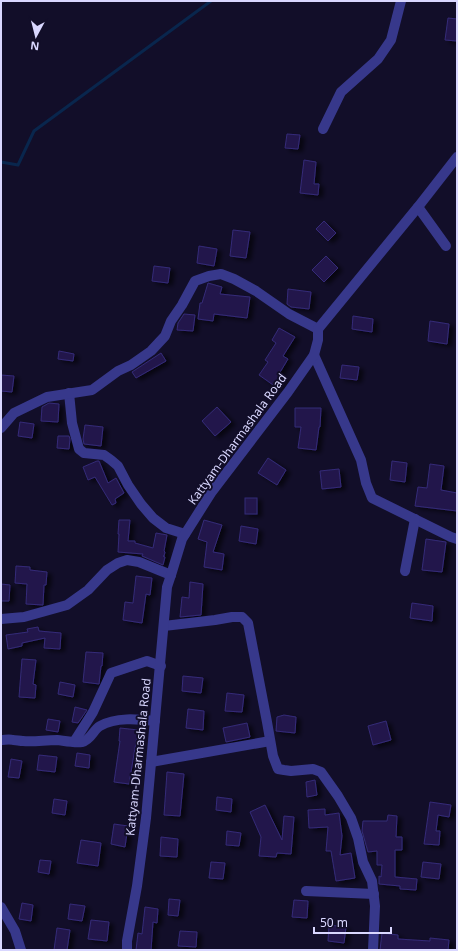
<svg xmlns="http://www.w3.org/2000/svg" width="458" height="951" font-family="'Noto Sans',sans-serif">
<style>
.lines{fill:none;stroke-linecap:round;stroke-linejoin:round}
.stream{stroke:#09264d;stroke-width:3}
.building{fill:#21194b;stroke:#352a78;filter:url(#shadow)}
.minor{stroke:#37388b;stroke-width:10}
.labels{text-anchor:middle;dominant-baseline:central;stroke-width:4;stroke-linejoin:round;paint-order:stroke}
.street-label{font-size:12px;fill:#d9d7ff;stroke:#120e29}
</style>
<defs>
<filter id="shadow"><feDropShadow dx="4.5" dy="2.5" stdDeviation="2" flood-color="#0009"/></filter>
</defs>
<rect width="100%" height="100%" fill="#120e29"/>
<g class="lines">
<polyline class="stream" points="1,162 18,165 34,131 211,1"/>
</g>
<g class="building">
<polygon points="448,18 457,19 457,41 445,40"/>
<polygon points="287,134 300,135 298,149 285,148"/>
<polygon points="304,160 316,162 314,184 319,184 318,195 300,193"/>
<polygon points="324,221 336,233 328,241 316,229"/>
<polygon points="233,230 250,232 246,258 230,256"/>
<polygon points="199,246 217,249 214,266 197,263"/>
<polygon points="326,256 338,268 324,282 312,270"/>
<polygon points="154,266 170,268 168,283 152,281"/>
<polygon points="208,283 222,287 220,294 250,297 247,318 214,314 213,321 198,319 200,303 202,303"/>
<polygon points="288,289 311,292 309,309 291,307 287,304"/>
<polygon points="184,314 195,315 193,331 177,330 178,323"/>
<polygon points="353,316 373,319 372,332 352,329"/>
<polygon points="430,321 449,324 447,344 428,341"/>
<polygon points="279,328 295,337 283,356 288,359 279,374 283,377 276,387 259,375 268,362 265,360 276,343 272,340"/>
<polygon points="59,351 74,354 73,361 58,359"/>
<polygon points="161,353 166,361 136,378 132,372"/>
<polygon points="342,365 359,367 357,380 340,378"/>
<polygon points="1,375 14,376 12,392 1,391"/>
<polygon points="49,403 59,404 58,422 41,421 42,407"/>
<polygon points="217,407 231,422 215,436 202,421"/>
<polygon points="295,408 321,408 320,427 319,427 316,450 298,448 301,427 295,427"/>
<polygon points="20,422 34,424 32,438 18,436"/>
<polygon points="85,425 103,427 101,446 84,444 83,439"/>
<polygon points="58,436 69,436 70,439 69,449 57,448"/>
<polygon points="268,458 286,470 277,485 258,473"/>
<polygon points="97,461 99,461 108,483 116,478 124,493 115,499 116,503 112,505 95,477 88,480 83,467"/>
<polygon points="392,461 407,463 405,482 390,480"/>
<polygon points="430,464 444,466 441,490 457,493 457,511 415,506 418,487 427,488"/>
<polygon points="339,469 341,487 322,489 320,471"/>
<rect x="245" y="498" width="12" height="16"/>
<polygon points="119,520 130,520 128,541 135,541 135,543 153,548 156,533 167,535 164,551 165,552 164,556 163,556 165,557 163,565 142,556 143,554 118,552 119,534 118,534"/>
<polygon points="204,520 222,525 213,552 224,554 222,570 204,567 207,542 198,539"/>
<polygon points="241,526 258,529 256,544 239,541"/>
<polygon points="426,539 446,542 442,572 422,570"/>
<polygon points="16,566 30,567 30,570 47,572 46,585 44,585 43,605 26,604 27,584 15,583"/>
<polygon points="136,576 152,578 150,595 146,594 142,623 123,620 125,602 133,603"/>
<polygon points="190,582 203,584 201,615 180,617 182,597 189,598"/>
<polygon points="1,584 10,585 9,601 1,601"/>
<polygon points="412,603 433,606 432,621 410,618"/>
<polygon points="38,627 39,631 61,633 60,649 44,648 45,638 22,643 22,646 8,649 6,635 28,632 27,629"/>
<polygon points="86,652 103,653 102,666 101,666 99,684 83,682"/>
<polygon points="22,659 36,660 33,684 36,685 35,698 19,697"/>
<polygon points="183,676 203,678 201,693 182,691"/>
<polygon points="60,682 75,685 73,697 58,694"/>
<polygon points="227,693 244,695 242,712 225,711"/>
<polygon points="75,707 87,710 78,723 72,722"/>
<polygon points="188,709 204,711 203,730 186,728"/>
<polygon points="284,715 296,717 295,733 276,731 277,717"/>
<polygon points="48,719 60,721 58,732 46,730"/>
<polygon points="386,721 391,740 373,745 368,726"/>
<polygon points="247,723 250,737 226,742 223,728"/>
<polygon points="120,728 138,730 129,784 114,782 120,741 119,741"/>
<polygon points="77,753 90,755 89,768 75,766"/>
<polygon points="39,755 57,757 55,772 37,770"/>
<polygon points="11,759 22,761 19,778 8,777"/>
<polygon points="167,772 184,774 180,816 164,815"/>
<polygon points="315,780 317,795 307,797 306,782"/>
<polygon points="217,797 232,799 231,812 216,810"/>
<polygon points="54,799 67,801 65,815 52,813"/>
<polygon points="430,802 451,805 449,817 438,815 436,831 440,831 439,845 424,844"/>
<polygon points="265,805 282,840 284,816 294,817 291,854 277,853 276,857 259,856 261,837 250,812"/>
<polygon points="325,809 325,815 339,813 342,836 340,855 351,853 355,878 336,881 331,851 326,851 328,827 309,828 308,810"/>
<polygon points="388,815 397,816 396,837 402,837 402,850 395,850 395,877 417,879 416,890 400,889 400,886 379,884 379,876 381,877 382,865 377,865 377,851 368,852 362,831 363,821 387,821"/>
<polygon points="114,824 128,826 125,847 111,844"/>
<polygon points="227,831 241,833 239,846 226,845"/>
<polygon points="161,837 178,839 177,857 160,856"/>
<polygon points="81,840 101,843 98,866 77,863"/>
<polygon points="40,860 51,861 49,874 38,872"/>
<polygon points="211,862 225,863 223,879 209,878"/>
<polygon points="423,862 441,864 439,879 421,877"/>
<polygon points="169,899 180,900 178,916 168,915"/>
<polygon points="294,900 308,901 307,918 292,917"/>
<polygon points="22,903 33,905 31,921 19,919"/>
<polygon points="70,904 85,906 82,921 68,919"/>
<polygon points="145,907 158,909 157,923 153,922 151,950 136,950 138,933 142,934"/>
<polygon points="91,920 109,922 107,941 88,939"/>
<polygon points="329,925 346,927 344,943 328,941"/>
<polygon points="57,928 70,930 67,950 54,950"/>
<polygon points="180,931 197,932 196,947 178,946"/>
<polygon points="382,933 398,935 398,939 430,941 430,938 449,940 448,950 380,950"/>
</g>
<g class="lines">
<g class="minor">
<polyline points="323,129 341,92 378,59 391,40 401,1"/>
<polyline points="418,207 446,246"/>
<polyline points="314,355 361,460 366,483 372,498 451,537 457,539"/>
<polyline points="69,393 72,423 79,449 84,453 104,455 111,460 118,466 128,485 141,504 153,518 166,528 185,534"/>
<polyline points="1,428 14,413 47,397 92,390 118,371 131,365 151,351 165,336 171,321 182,305 195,281 209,276 221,274 234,279 256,291 289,314 318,329"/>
<polyline points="405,571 415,519"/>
<polyline points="1,619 24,617 67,605 88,590 107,570 118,563 127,560 139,562 171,575"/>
<polyline points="164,626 215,620 232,617 242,617 248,623 267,722 273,756 278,769 284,770 291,771 313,769 321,772 338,796 351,818 358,838 363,862 372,881 375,906 373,950"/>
<path d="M1,740C5,740 9,739 13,740C16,740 20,741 23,741C34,742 45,740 57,740C65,741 74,743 82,742C91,740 93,730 100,726C116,717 137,719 155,721"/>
<polyline points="74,742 93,712 111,673 147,661 161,666"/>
<polyline points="151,762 270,741"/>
<polyline points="306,891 374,894"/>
<polyline points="1,907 15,931 21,950"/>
<polyline points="127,950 127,941 137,886 146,818 167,587 171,575 182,539 211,493 288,392 314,355 318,340 318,329 418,207 457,157"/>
</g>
</g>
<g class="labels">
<g class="street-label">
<text transform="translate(237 439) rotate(-54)">Kattyam-Dharmashala Road</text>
<text transform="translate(138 757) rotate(-84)">Kattyam-Dharmashala Road</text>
</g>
</g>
<rect width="458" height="951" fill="none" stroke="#d9d7ff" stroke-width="4"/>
<g transform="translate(36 36) rotate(187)" stroke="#120e29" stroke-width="3" paint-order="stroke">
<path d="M0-3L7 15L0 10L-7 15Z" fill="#d9d7ff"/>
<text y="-6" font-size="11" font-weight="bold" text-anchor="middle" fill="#d9d7ff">N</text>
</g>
<path d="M314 927v6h77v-6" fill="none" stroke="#d9d7ff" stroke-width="2"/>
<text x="320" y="927" font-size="12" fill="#d9d7ff" stroke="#120e29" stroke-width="3" paint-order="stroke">50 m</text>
</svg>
